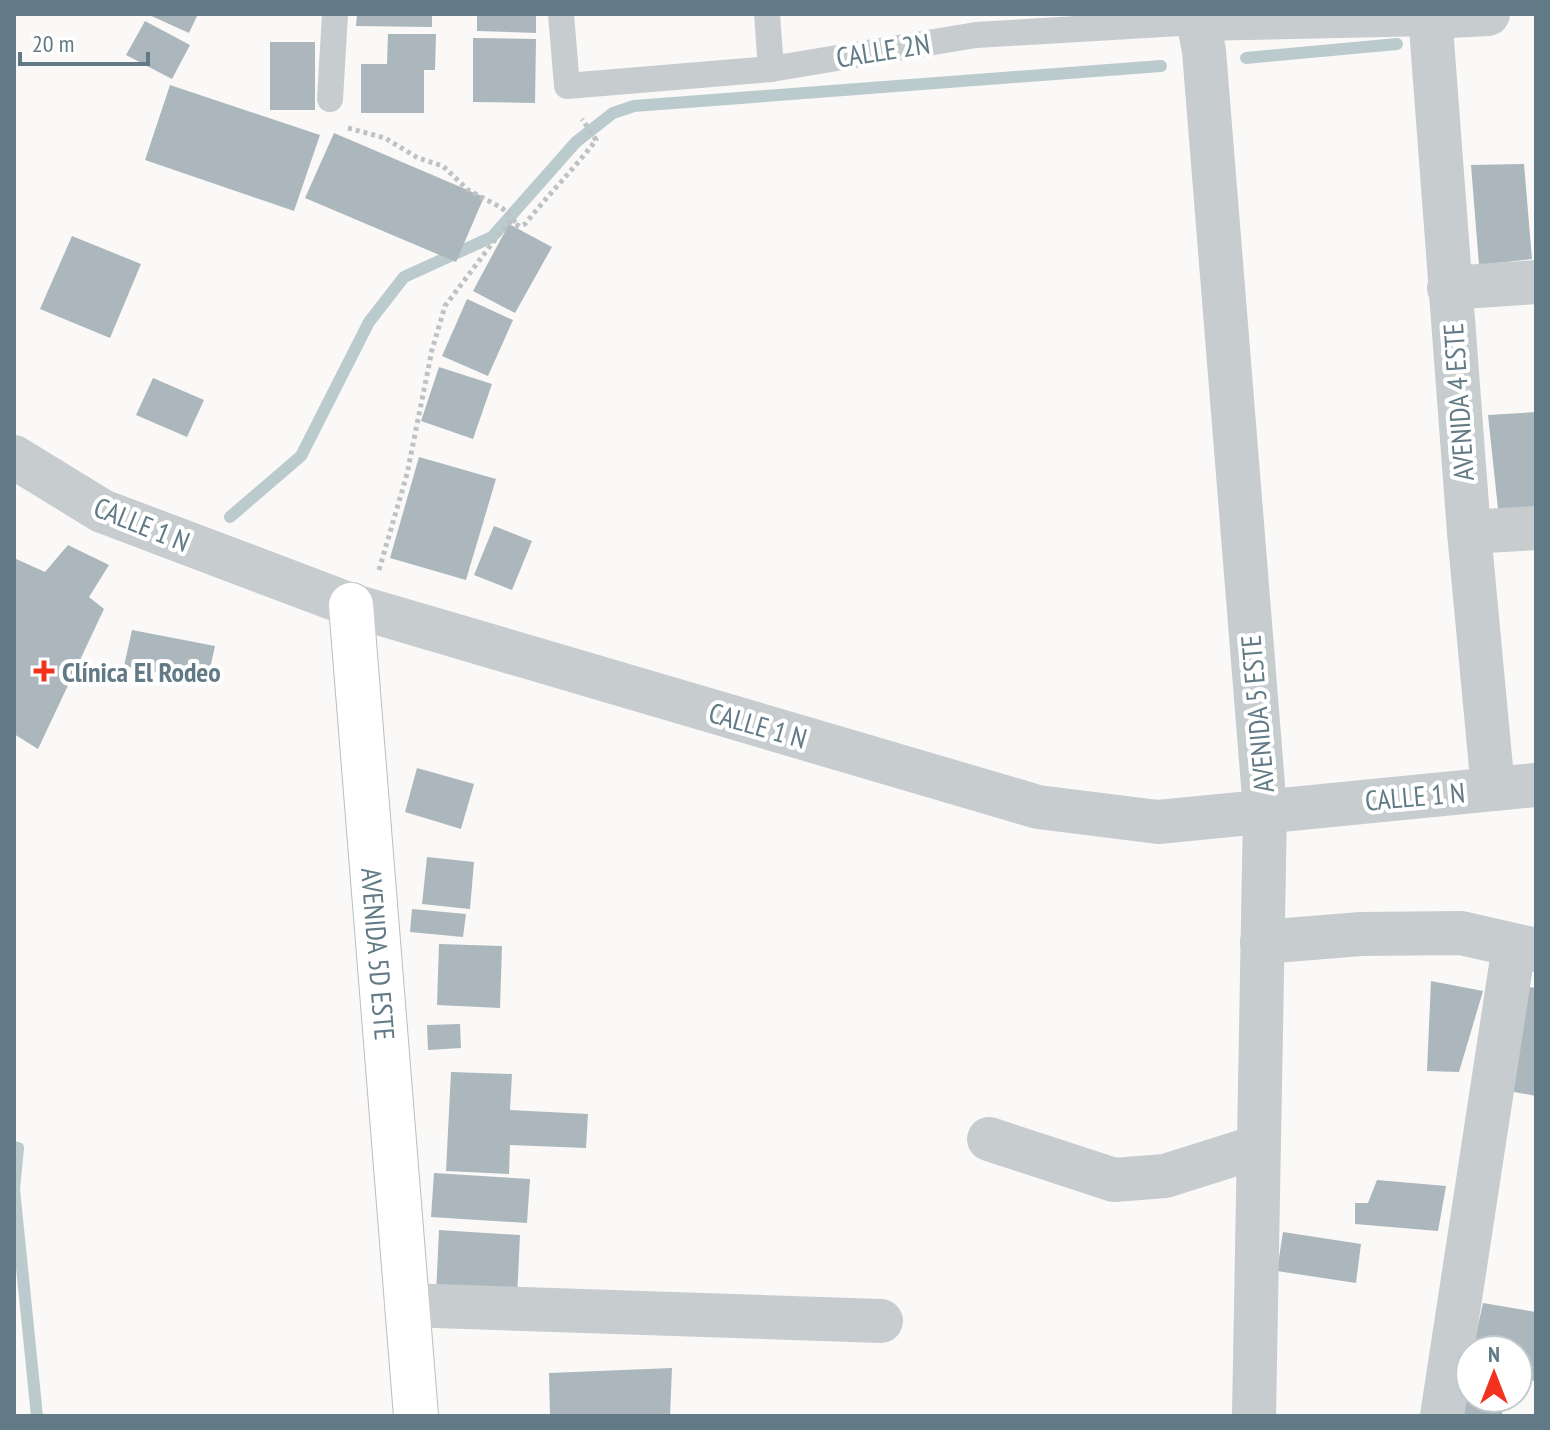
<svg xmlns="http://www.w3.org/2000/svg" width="1550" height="1430" font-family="'PT Sans Narrow',sans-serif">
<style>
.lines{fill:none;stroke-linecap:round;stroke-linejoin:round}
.stream{stroke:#bbcbcd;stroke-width:12}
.building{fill:#abb7bc}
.secondary-casing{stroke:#b6bfc2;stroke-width:46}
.path{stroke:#bec2c4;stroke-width:5;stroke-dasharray:4 4;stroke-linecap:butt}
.service{stroke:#c7cccf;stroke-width:26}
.pedestrian{stroke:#c7cccf;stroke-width:38}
.minor{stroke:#c7cccf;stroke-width:44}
.tertiary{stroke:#c7cccf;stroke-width:44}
.secondary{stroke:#fff;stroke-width:44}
.poi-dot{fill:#f2321f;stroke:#fff;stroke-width:3}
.labels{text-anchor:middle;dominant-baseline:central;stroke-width:8;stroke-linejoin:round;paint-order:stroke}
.street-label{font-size:28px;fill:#627a85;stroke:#fff}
.poi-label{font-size:28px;font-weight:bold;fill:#627a85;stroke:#fff;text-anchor:start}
</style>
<rect width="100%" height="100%" fill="#faf9f7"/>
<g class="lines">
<g class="stream">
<polyline points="1246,58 1397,44"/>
<polyline points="230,517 301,456 369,322 404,277 492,237 576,142 613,113 634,106 1161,66"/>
<polyline points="14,1147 18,1148 14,1189 37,1416"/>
</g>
</g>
<g class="building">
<polygon points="147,14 198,14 189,33"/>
<polygon points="357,14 432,14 432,27 356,26"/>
<polygon points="477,14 536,14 536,33 477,31"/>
<polygon points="145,21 190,45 172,79 126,55"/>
<polygon points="388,34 436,34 435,70 424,70 424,113 361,113 361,64 387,64"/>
<polygon points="473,38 536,39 535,103 473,102"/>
<rect x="270" y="42" width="45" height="68"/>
<polygon points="170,85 320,135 294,211 145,160"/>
<polygon points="334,133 484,197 456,262 305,198"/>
<polygon points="1524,164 1532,259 1479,265 1471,165"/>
<polygon points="509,224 552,247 515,313 473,291"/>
<polygon points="72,236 141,264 110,338 40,309"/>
<polygon points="467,299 513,320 488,376 442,356"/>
<polygon points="439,367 492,384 473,439 421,421"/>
<polygon points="153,378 204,400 187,437 136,415"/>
<polygon points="1536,412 1536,509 1498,509 1488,415"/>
<polygon points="419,457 496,479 466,580 390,558"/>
<polygon points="494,526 532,541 512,590 474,575"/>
<polygon points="68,545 109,565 89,597 104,609 38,749 14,734 14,558 45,572"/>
<polygon points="132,630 215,646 207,682 124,666"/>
<polygon points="417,768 474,784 461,829 405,812"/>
<polygon points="427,857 474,862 470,909 422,904"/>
<polygon points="412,909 466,914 463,937 410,932"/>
<polygon points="439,944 502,946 500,1008 437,1005"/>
<polygon points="1431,981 1483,991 1459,1072 1427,1071"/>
<polygon points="1523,986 1536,988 1536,1096 1504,1090"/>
<polygon points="460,1024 461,1048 428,1050 427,1025"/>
<polygon points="451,1072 512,1074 510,1110 588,1114 586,1148 510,1145 509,1174 446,1171"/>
<polygon points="434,1173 530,1179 527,1223 431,1217"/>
<polygon points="1377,1180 1446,1186 1438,1231 1355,1224 1355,1203 1368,1203"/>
<polygon points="439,1230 520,1235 517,1298 436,1294"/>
<polygon points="1283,1232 1361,1244 1356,1283 1277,1271"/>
<polygon points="1483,1303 1536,1312 1536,1381 1518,1379 1518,1350 1488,1350 1474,1344"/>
<polygon points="672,1368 670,1416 550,1416 549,1373"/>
<polygon points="1465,1391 1470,1392 1470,1398 1503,1398 1502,1416 1464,1416"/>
</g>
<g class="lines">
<g class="secondary-casing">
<g id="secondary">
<path id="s1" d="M351,605L416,1416"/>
</g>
</g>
<g class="path">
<polyline points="348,128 385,138 418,158 443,166 468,190 502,208 519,226"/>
<path d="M379,570L407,474L432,350L445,306L503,229L509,223L520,226L525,224C548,195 574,169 596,140L582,119"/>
</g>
<g class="service">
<polyline points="561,14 567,86 771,69 976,35 1197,22"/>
<polyline points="767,14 771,69"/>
<polyline points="330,99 335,14"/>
</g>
<polyline class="pedestrian" points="1197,22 1430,17"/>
<g class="minor">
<polyline points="1197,14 1204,51 1265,810 1254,1416"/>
<polyline points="1430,14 1469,532 1493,789"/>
<polyline points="1430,17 1488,14"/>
<polyline points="1449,288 1536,282"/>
<polyline points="1469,532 1536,528"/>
<polyline points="351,605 1038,807 1158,822 1536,785"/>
<polyline points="1262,942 1361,934 1461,933 1536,950"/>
<polyline points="989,1139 1114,1180 1165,1176 1257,1147"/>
<polyline points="406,1305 881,1321"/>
<polyline points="1442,1416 1514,946"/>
</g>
<polyline class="tertiary" points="14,457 102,511 351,605"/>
<use href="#secondary" class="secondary"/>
</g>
<path class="poi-dot" d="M40 659h8v8h8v8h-8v8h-8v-8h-8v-8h8z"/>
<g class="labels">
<g class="street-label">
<text transform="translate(883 50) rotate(-9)">CALLE 2N</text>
<text transform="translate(1458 402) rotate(-94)">AVENIDA 4 ESTE</text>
<text transform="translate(142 524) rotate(22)">CALLE 1 N</text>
<text transform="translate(1257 714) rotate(-95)">AVENIDA 5 ESTE</text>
<text transform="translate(758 725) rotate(16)">CALLE 1 N</text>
<text transform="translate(1415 796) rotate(-5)">CALLE 1 N</text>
<text stroke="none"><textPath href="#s1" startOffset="350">AVENIDA 5D ESTE</textPath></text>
</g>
<g class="poi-label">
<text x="62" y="671">Clínica El Rodeo</text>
</g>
</g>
<rect width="1550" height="1430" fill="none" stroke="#627a85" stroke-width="32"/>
<g transform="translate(1494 1374)"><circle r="38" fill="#ffffff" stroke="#c0cace" stroke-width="2"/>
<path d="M0-6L14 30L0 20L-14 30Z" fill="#f2321f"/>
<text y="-12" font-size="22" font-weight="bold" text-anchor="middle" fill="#627a85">N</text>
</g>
<path d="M20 52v12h128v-12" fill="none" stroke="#627a85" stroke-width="4"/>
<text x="32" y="52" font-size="24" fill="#627a85" stroke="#ffffff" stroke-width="6" paint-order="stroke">20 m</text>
</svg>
